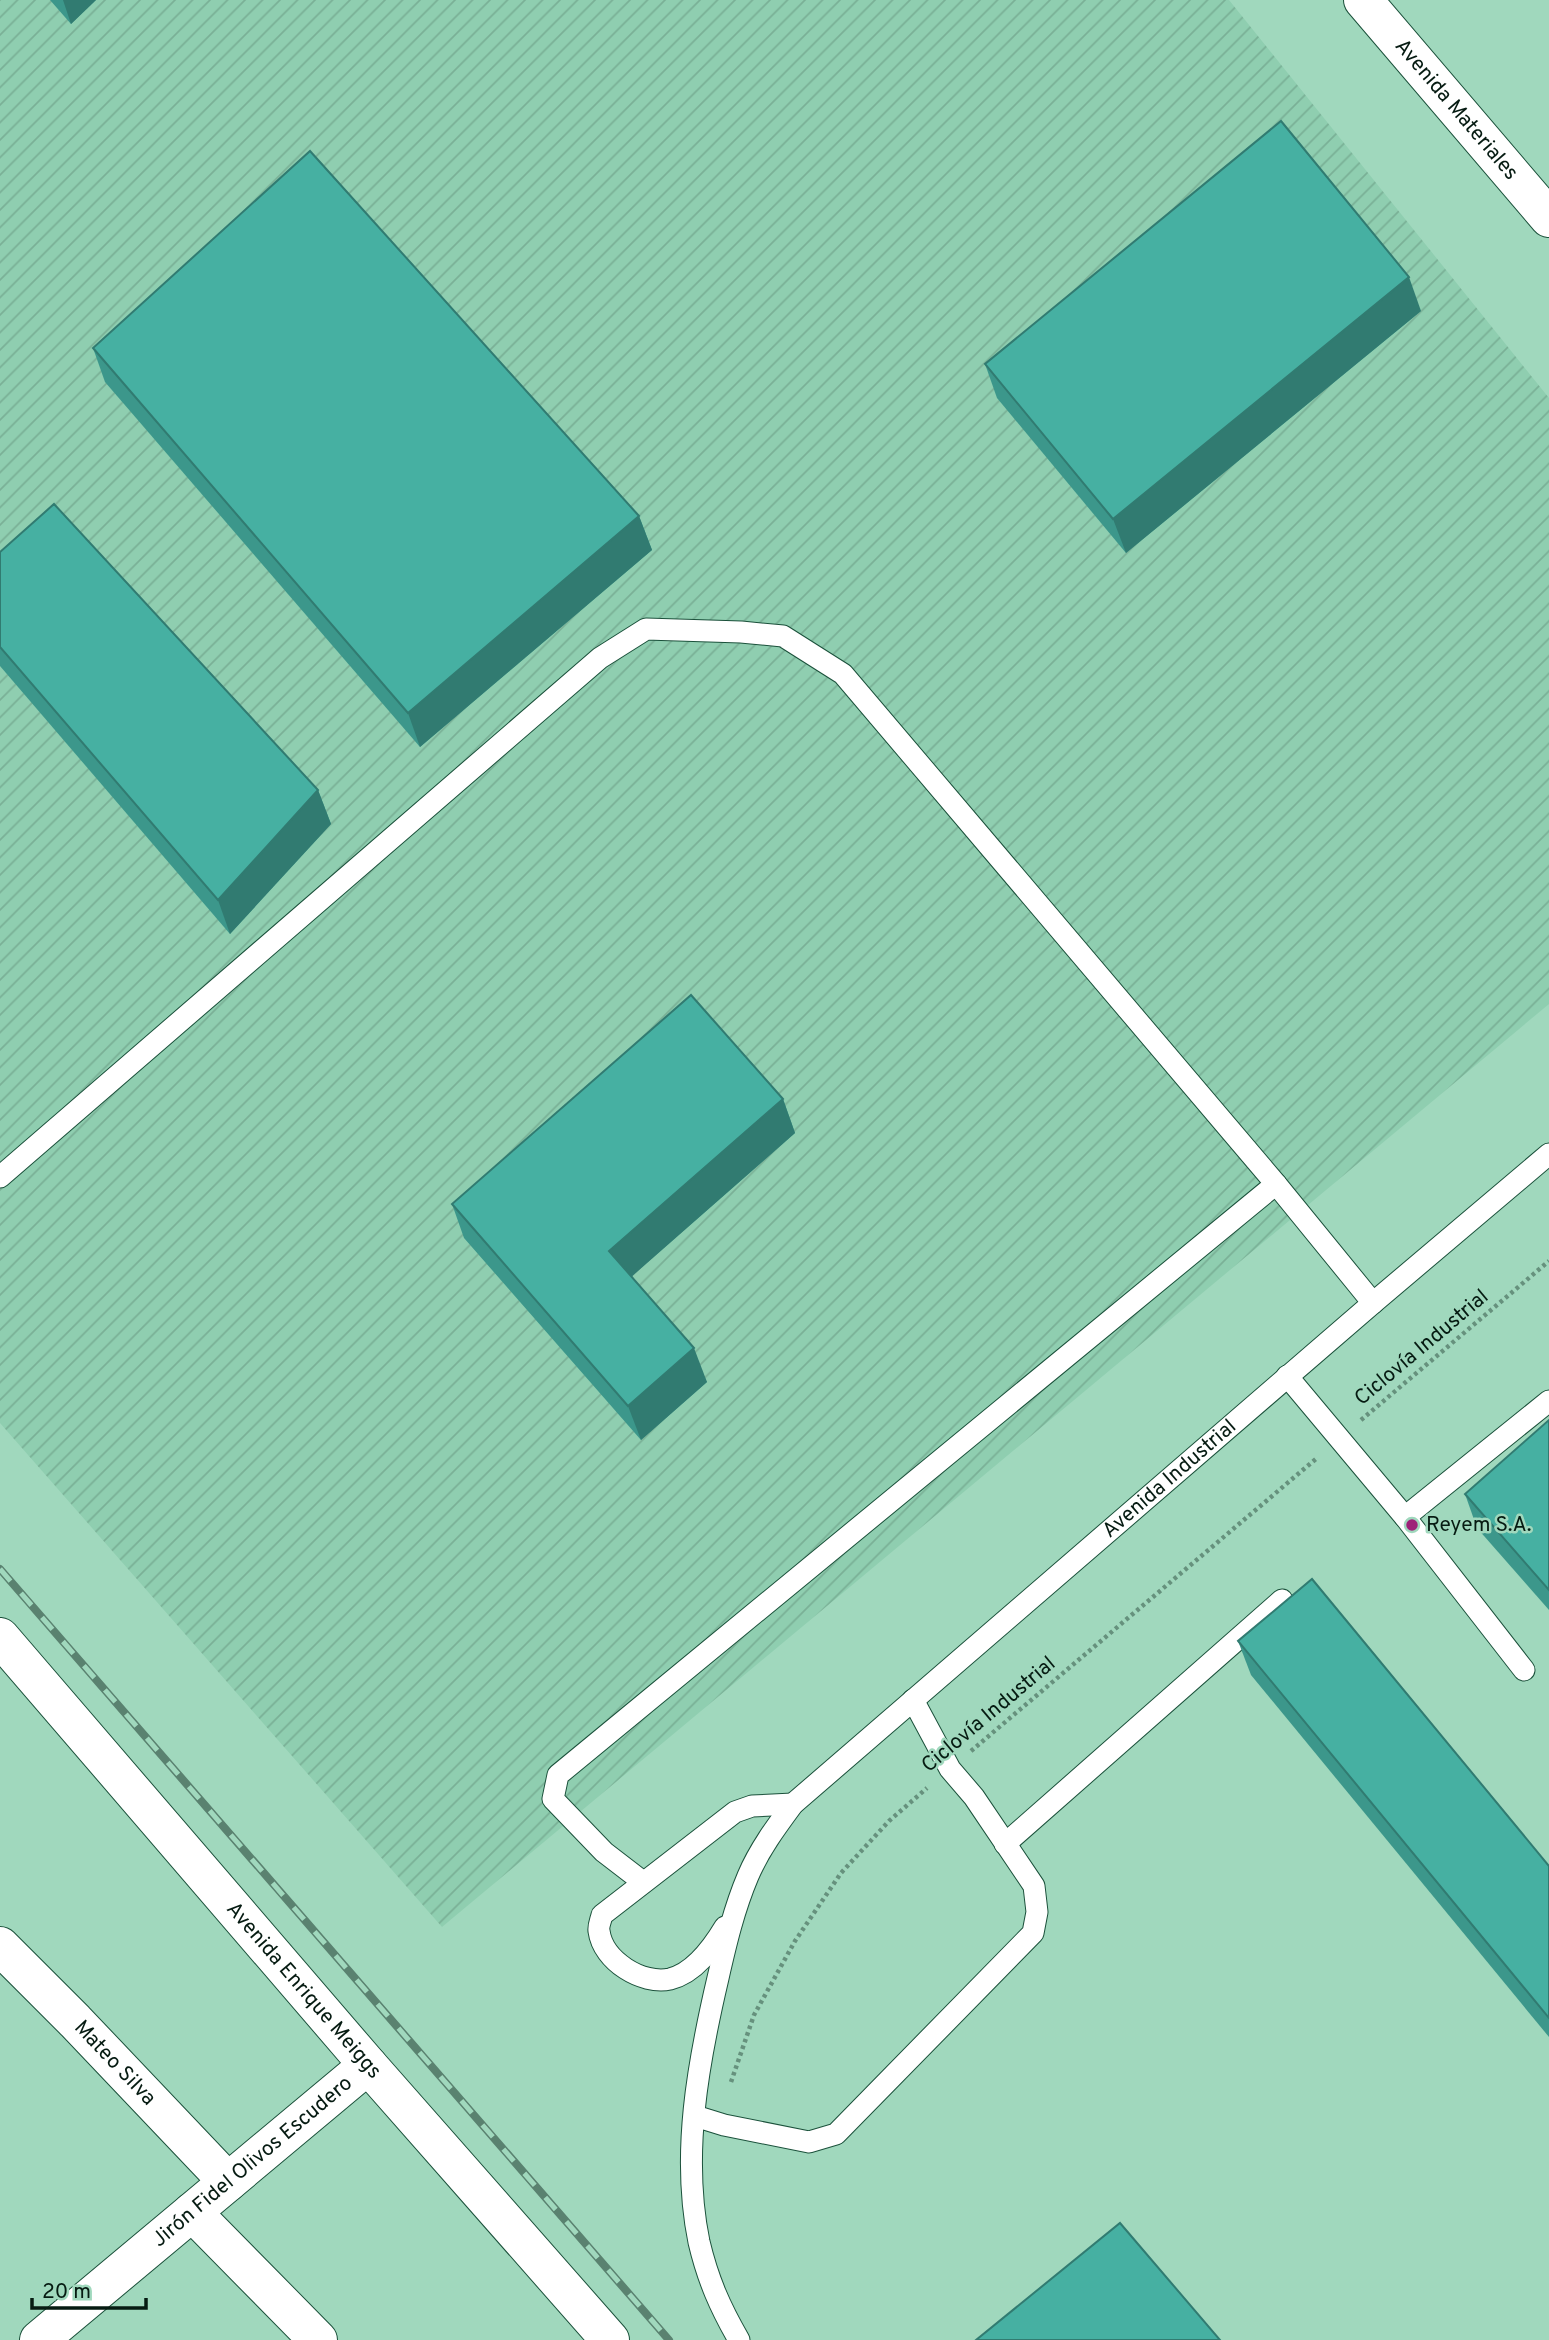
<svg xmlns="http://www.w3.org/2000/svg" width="1549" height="2340" font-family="Overpass,sans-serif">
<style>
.industrial{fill:url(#industrial-furrows)}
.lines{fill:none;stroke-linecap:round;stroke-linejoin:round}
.service-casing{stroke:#1b513b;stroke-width:23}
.minor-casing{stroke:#1b513b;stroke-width:40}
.tertiary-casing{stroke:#1b513b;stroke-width:40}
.path{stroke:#66917d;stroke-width:4.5;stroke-dasharray:3.5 3.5;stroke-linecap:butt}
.service{stroke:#fff;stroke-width:21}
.minor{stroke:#fff;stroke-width:38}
.tertiary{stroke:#fff;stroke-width:38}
.rail-casing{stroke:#5a8270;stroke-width:8}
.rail{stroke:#a0d8bd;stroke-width:5;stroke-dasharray:16;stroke-linecap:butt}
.wall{fill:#3c978b}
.shaded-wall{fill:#317b71}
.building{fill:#46b0a2;stroke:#317b71;stroke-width:2}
.poi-dot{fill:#9e2279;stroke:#a0d8bd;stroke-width:2.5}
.labels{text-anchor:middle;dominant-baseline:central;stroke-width:5;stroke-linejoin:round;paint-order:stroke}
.street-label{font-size:21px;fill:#061b12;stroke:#a0d8bd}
.poi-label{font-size:21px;fill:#061b12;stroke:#a0d8bd;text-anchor:start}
</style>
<defs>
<pattern id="industrial-furrows" width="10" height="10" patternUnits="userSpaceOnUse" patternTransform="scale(1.75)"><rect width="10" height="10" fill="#8fceb0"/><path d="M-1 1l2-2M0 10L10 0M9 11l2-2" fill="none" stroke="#7ab096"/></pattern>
</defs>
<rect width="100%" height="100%" fill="#a0d8bd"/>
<polygon class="industrial" points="0,0 1229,0 1549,398 1549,1004 442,1927 0,1423"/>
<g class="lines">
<g class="service-casing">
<g id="service">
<polyline points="0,1177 600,658 646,629 741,632 783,636 843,674 1276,1184 1373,1303"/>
<polyline points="1287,1376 1405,1517 1524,1670"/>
<polyline points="1405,1517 1549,1401"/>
<polyline points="1005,1844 1282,1600"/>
<polyline points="643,1882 604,1852 553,1799 558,1775 1276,1184"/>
<path d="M725,1927C713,1947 695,1973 670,1979C642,1985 603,1961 599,1931C598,1926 601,1920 602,1915L735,1812L752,1806L793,1804"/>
<polyline points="695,2116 724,2125 809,2142 836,2134 1033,1933 1037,1912 1034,1886 974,1797 950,1769 913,1700"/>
<path id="s1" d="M739,2340C720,2307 708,2280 699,2242C681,2155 698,2063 718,1978C726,1943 734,1909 748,1876C759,1850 776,1827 793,1804L1373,1303L1549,1154"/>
</g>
</g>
<g class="minor-casing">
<g id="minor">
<path id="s2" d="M0,1946L75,2021L228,2182"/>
<polyline points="192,2212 318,2340"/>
<path id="s3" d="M39,2340L368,2065"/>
</g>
</g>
<g class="tertiary-casing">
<g id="tertiary">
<path id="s4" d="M1363,0L1549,218"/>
<path id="s5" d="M0,1637L368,2065L610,2340"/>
</g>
</g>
<g class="path">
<polyline points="1361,1420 1549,1261"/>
<polyline points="971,1751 1317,1458"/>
<polyline points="731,2082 754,2015 795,1941 841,1873 889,1821 927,1788"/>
</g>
<use href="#service" class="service"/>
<use href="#minor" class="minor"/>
<use href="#tertiary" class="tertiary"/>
<g class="rail-casing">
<polyline id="rail" points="0,1569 669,2340"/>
</g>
<use href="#rail" class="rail"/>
</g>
<g class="wall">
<polygon points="50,0 96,0 71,24"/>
<polygon points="1421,311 1126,553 997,398 985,364"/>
<polygon points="93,348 639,516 652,550 420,747 105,382"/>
<polygon points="0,552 318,790 331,824 230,934 0,666"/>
<polygon points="783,1099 795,1133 632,1276 707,1382 641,1440 464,1238 452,1204"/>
<polygon points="1549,1420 1549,1610 1477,1528 1465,1494"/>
<polygon points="1238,1641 1549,1866 1549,2037 1251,1675"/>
</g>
<g class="shaded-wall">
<polygon points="63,0 96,0 71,24"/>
<polygon points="1409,277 1421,311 1126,553 1113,519"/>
<polygon points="639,516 652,550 420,747 408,713"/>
<polygon points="318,790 331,824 230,934 218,900"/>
<polygon points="783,1099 795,1133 622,1285 609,1251"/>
<polygon points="694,1348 707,1382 641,1440 628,1406"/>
</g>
<g class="building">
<polygon points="1281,121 1409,277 1113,519 985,364"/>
<polygon points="310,151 639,516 408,713 93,348"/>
<polygon points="54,504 318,790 218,900 0,647 0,552"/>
<polygon points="691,995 783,1099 609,1251 694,1348 628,1406 452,1204"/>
<polygon points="1549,1420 1549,1590 1465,1494"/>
<polygon points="1312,1579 1549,1866 1549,2018 1238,1641"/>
<polygon points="1120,2223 1220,2340 976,2340"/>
</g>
<circle class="poi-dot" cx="1412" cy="1525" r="7"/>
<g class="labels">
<g class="street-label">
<text stroke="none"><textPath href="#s4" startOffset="144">Avenida Materiales</textPath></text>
<text transform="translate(1422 1348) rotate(-40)">Ciclovía Industrial</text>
<text stroke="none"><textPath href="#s1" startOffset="1062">Avenida Industrial</textPath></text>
<text transform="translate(989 1715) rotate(-40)">Ciclovía Industrial</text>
<text stroke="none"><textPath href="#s5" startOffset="466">Avenida Enrique Meiggs</textPath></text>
<text stroke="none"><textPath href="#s2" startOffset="164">Mateo Silva</textPath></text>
<text stroke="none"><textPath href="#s3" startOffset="278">Jirón Fidel Olivos Escudero</textPath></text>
</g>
<g class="poi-label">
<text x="1426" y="1525">Reyem S.A.</text>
</g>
</g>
<path d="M32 2298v10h114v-10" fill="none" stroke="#061b12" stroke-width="3.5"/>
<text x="42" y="2298" font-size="21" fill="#061b12" stroke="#a0d8bd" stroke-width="5" paint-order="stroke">20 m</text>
</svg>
